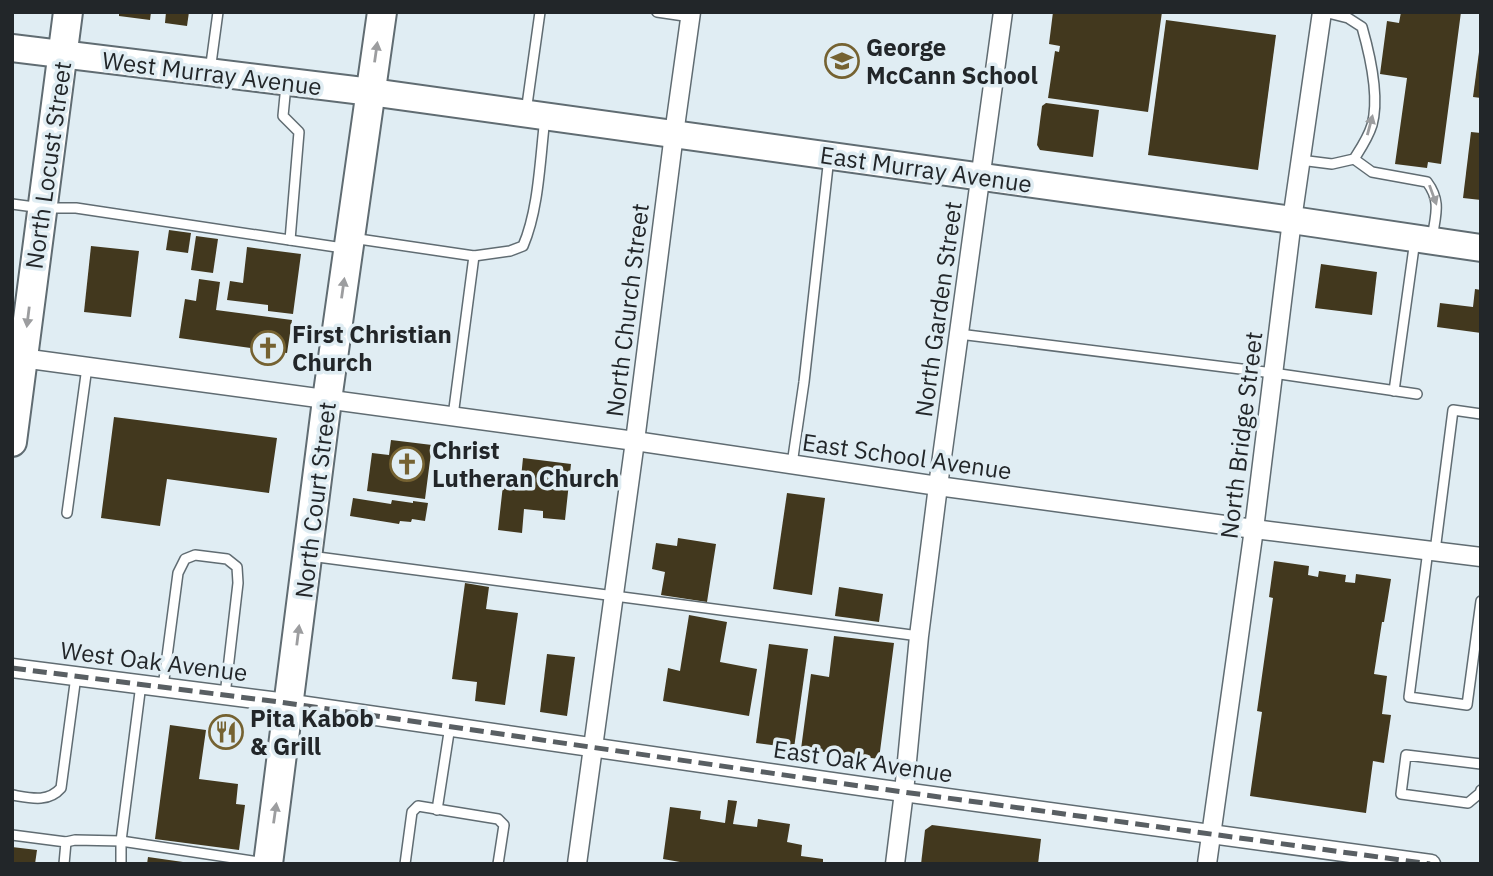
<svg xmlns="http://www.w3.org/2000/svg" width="1493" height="876" font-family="'IBM Plex Sans',sans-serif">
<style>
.building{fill:#42381e}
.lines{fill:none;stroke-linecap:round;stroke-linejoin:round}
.lane-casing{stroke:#606c72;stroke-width:12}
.street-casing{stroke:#606c72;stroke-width:21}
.secondary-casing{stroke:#606c72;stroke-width:30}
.primary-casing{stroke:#606c72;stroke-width:32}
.lane{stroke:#fff;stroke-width:9}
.street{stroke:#fff;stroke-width:18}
.secondary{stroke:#fff;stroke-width:26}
.primary{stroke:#fff;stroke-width:28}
.rail{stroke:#595f63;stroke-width:5;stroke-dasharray:14 7;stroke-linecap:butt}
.oneway{fill:#9c9d9f}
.labels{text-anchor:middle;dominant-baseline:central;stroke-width:7;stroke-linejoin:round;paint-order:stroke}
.poi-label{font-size:24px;font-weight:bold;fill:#222629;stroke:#e0edf3;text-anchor:start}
.street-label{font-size:24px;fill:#222629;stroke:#e0edf3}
</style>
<rect width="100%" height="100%" fill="#e0edf3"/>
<g class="building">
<polygon points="119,12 151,12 150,20 119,16"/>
<polygon points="166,12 189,12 187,26 165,23"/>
<polygon points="1053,12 1162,12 1148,112 1048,98 1055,51 1059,52 1060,46 1049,44"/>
<polygon points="1401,12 1461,12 1441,164 1428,162 1427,168 1395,164 1407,78 1380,74 1387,21 1399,23"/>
<polygon points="1166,20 1276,35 1258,170 1148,155"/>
<polygon points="1479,52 1481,52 1481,98 1473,97"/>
<polygon points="1046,103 1099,110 1093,157 1040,150 1037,145 1042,106"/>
<polygon points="1471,132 1481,133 1481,200 1463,198"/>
<polygon points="169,230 191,233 188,253 166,250"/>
<polygon points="196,236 218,239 213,273 191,270"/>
<polygon points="91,246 139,251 131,317 84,312"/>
<polygon points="247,247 301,254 293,314 268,311 268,305 227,300 230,281 243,283"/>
<polygon points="1321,264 1377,272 1372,315 1315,308"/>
<polygon points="199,279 220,282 216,310 292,320 287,353 179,338 185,299 196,301"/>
<polygon points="1475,289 1481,290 1481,333 1437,327 1440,303 1473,307"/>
<polygon points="114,417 277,438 269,493 167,479 160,526 101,518"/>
<polygon points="391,440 432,445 425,499 367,491 372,453 389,455"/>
<polygon points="523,458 571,464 565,520 543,518 543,511 524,509 522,533 498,530 504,476 521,478"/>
<polygon points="787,493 825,498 812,595 773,589"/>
<polygon points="353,498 391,504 392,500 413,503 413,501 428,503 425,521 412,519 411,522 400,521 399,524 350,516"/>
<polygon points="678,538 716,544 707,602 661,595 665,572 652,569 656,543 677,546"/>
<polygon points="1274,561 1309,566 1308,575 1318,577 1319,571 1346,575 1345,582 1355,583 1356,574 1391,579 1384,622 1382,622 1374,674 1387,676 1382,714 1391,715 1384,763 1373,761 1366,813 1250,796 1262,712 1257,711 1273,598 1269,597"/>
<polygon points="465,583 489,587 486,609 518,613 505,705 475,701 477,682 452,679"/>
<polygon points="839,587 883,594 879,622 835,616"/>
<polygon points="689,615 727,622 720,662 757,669 749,716 663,701 668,668 680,671"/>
<polygon points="834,636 894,643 879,759 801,749 811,674 829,677"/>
<polygon points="769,644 808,649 794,748 756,743"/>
<polygon points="547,654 575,657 567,716 540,712"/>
<polygon points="170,725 206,730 199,779 238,784 236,804 245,805 239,850 155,839"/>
<polygon points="728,800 737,801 733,824 757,827 758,819 790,824 787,842 802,845 801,856 823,859 823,864 680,864 680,862 663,859 670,807 701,811 700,819 725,823"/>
<polygon points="932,825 1041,839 1038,864 921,864 925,830"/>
<polygon points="12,847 37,850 35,864 12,864"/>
<polygon points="148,857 183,862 183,864 147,864"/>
</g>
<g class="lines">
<g class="lane-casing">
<g id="lane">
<polyline points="657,12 691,17"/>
<polyline points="210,71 218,12"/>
<polyline points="286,85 283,116 299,132 290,240"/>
<polyline points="526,112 540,12"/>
<path d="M1354,159L1372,172L1427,182C1442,202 1435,216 1432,239"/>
<path d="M1300,160L1332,164L1354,159C1361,148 1368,138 1372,125C1380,96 1370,55 1362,27L1348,18L1324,12"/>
<polyline points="12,204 42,208 76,208 343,248"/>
<path d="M352,238L474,256L510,251L523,246C539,209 540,158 545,118"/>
<polyline points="959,334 1273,373 1417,394"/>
<polyline points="1394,391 1415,240"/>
<polyline points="453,416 474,256"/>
<polyline points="792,464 804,382 829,157"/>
<polyline points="67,513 87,367"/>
<polyline points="1428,550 1409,697 1467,705 1481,601"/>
<polyline points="1435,551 1453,410 1481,414"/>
<polyline points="310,556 919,636"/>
<polyline points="163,687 178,573 185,559 195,555 227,559 237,567 238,583 225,695"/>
<polyline points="1481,764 1406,755 1401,794 1468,803 1480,793 1481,790"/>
<path d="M12,795C30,798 48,803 61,788L76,676"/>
<polyline points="437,810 450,726"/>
<polyline points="12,835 66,842 64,864"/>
<polyline points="66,842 75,840 121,841 266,863"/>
<polyline points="121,864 121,841 141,684"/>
<polyline points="405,864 412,812 418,806 498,819 504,825 498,864"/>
</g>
</g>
<g class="street-casing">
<g id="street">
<polyline points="22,358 635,441 938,486 1254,529 1481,557"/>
<polyline points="12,668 279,702 874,788 1431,864"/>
<polyline points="577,864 635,441 674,134 691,12"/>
<polyline points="895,864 904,792 919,636 938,486 1003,12"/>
<polyline points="1207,864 1254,529 1292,220 1322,12"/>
</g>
</g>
<g class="secondary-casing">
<polyline id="secondary" points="12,48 371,92 1292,220 1481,248"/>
</g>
<g class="primary-casing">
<g id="primary">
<polyline points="12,442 68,12"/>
<polyline points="268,864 327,400 382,12"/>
</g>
</g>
<use href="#lane" class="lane"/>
<use href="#street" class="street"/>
<use href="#secondary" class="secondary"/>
<use href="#primary" class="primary"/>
<polyline class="rail" points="12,668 279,702 874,788 1430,864"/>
</g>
<defs><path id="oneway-solid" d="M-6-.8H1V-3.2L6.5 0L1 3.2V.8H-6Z" transform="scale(1.75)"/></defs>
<g class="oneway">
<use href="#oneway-solid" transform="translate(376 52) rotate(-82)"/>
<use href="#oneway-solid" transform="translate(1370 125) rotate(-75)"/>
<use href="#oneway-solid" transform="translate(1433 195) rotate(70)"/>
<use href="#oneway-solid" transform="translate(343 288) rotate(-82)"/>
<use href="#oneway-solid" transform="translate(28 317) rotate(97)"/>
<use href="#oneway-solid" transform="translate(298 635) rotate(-83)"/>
<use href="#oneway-solid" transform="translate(275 813) rotate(-82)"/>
</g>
<defs>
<g id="school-ring" transform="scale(1.75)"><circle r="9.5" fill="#e0edf3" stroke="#756231" stroke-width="1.5"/><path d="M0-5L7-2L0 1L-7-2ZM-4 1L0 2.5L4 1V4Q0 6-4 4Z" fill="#756231"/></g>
<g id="church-ring" transform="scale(1.75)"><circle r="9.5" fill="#e0edf3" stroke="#756231" stroke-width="1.5"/><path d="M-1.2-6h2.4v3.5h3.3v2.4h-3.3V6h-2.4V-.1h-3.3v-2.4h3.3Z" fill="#756231"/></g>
<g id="restaurant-ring" transform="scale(1.75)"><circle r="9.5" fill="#e0edf3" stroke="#756231" stroke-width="1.5"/><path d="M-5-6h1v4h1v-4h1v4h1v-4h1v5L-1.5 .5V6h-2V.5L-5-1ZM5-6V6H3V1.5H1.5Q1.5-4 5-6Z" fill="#756231"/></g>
</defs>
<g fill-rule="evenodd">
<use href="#school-ring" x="842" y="61"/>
<use href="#church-ring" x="268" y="348"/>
<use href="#church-ring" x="407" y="464"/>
<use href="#restaurant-ring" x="226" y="732"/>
</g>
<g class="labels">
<g class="poi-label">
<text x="866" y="47">George<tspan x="866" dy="28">McCann School</tspan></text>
<text x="292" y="334">First Christian<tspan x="292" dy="28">Church</tspan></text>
<text x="432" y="450">Christ<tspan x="432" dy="28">Lutheran Church</tspan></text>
<text x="250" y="718">Pita Kabob<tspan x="250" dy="28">&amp; Grill</tspan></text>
</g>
<g class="street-label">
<text transform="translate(212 73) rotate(7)">West Murray Avenue</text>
<text transform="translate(48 165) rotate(-82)">North Locust Street</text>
<text transform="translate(926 169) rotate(8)">East Murray Avenue</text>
<text transform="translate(938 309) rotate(-82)">North Garden Street</text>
<text transform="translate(627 310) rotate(-83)">North Church Street</text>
<text transform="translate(1241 435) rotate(-83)">North Bridge Street</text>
<text transform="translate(907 456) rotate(8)">East School Avenue</text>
<text transform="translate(315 500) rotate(-83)">North Court Street</text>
<text transform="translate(154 661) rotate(7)">West Oak Avenue</text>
<text transform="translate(863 761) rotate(8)">East Oak Avenue</text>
</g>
</g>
<rect width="1493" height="876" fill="none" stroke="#222629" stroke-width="28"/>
</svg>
